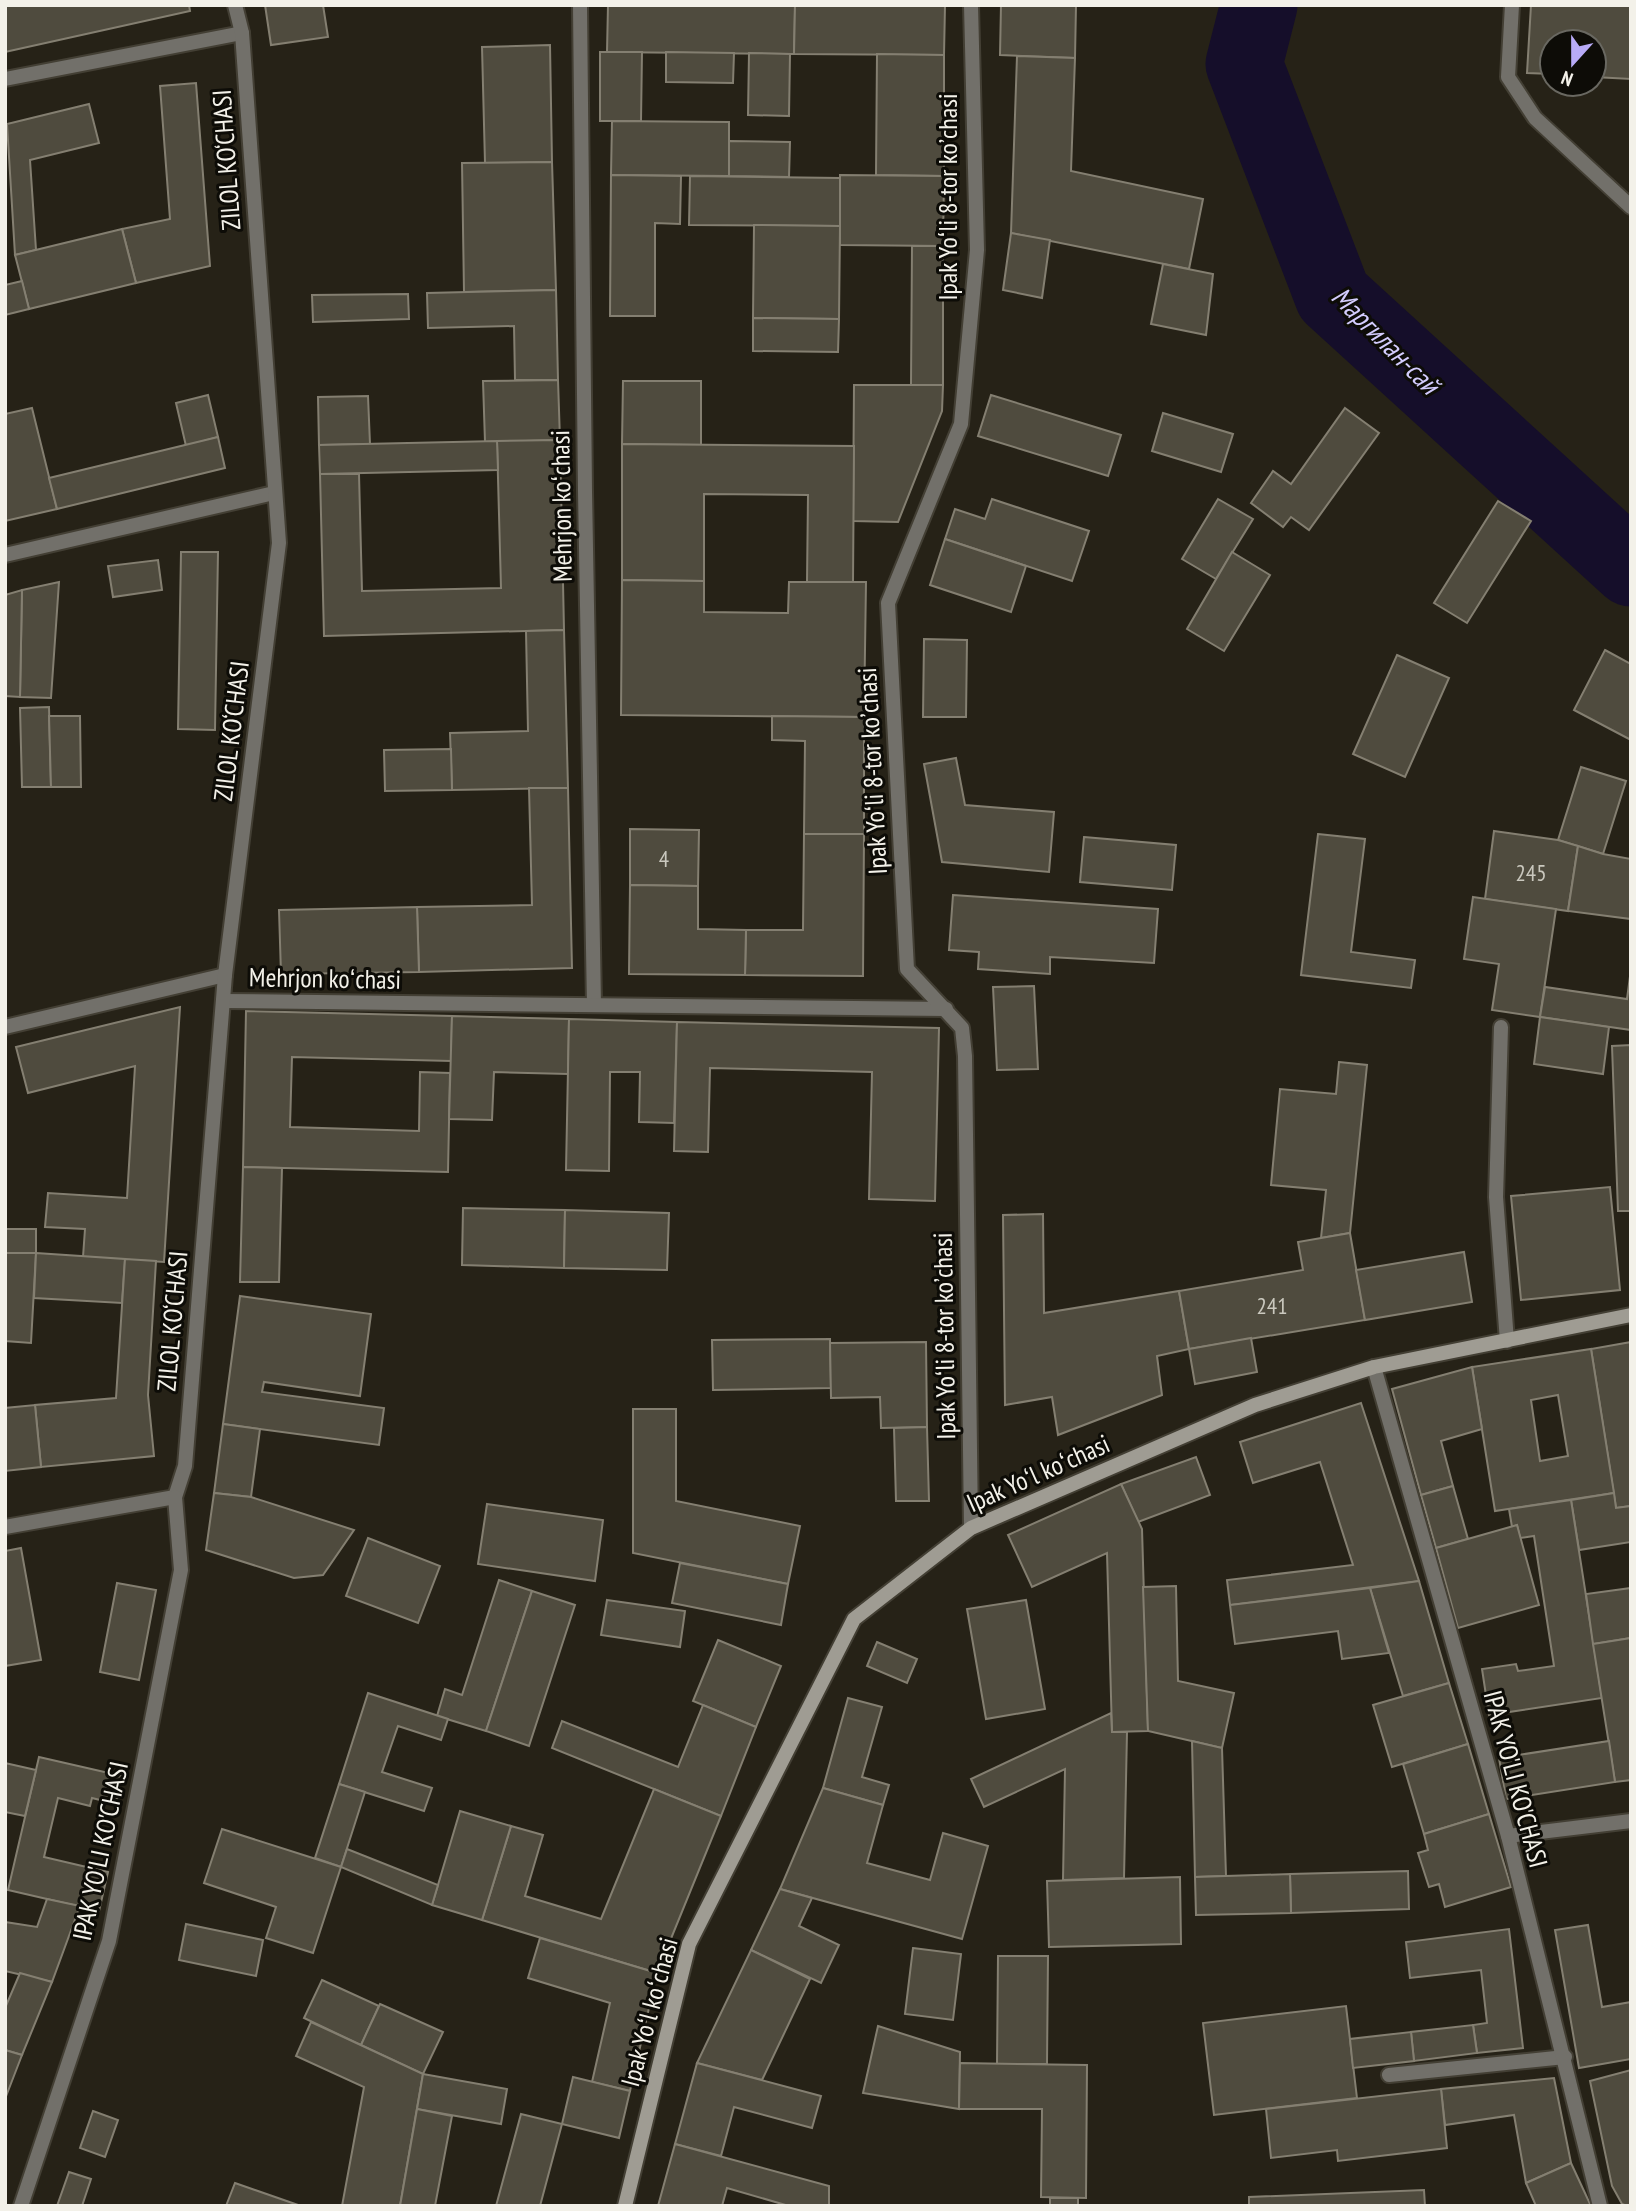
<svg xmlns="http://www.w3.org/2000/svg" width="1636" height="2211" font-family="'PT Sans Narrow',sans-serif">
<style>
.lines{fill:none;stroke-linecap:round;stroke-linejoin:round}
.river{stroke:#150e2a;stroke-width:77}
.building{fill:#4f4b3e;stroke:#847f71;stroke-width:2;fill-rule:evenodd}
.lane-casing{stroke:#433f34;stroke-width:18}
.street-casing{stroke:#433f34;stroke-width:18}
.secondary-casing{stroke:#433f34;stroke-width:18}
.lane{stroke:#72706a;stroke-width:14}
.street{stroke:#72706a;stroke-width:14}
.secondary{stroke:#9f9c93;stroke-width:14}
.labels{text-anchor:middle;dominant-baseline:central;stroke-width:6;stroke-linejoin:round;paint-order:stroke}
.number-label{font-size:23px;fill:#cac8be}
.street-label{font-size:26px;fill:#f3f1e9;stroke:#0d0c07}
.water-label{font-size:28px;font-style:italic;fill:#d3ccfd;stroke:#0d0c07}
</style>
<rect width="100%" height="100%" fill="#262217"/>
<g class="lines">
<polyline class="river" points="1259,5 1244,64 1333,296 1631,568"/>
</g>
<g class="building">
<polygon points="5,5 189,5 190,11 5,52"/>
<polygon points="265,5 323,5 328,37 271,45"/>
<polygon points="608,5 795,5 794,54 607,52"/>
<polygon points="795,5 945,5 944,55 794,54"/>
<polygon points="1001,5 1076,5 1075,58 1000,55"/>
<polygon points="1531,5 1631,5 1631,79 1594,77 1594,42 1552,42 1552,74 1527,73"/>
<polygon points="550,45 552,162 485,163 482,47"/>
<polygon points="600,52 642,52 641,121 600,121"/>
<polygon points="666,52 734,53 733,83 666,82"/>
<polygon points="749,53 790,54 789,116 748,115"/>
<polygon points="877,54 944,55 944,176 876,175"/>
<polygon points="1017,56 1075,58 1071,171 1203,199 1189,269 1011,233"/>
<polygon points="196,83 210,266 136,283 122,229 170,219 160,86"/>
<polygon points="89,104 99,143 30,160 36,250 15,255 7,124"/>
<polygon points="612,121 729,122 729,176 611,175"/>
<polygon points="729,141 790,142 789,177 729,176"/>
<polygon points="552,162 556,290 464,292 462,163"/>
<polygon points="611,175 681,176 680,224 655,223 655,316 610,316"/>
<polygon points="840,175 944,176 943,246 840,245"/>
<polygon points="690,176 840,178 840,226 689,225"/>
<polygon points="754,225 840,226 839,319 753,318"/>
<polygon points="122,229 136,283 29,309 15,255"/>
<polygon points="1011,233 1050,240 1042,298 1003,290"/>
<polygon points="912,246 943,246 943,385 911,385"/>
<polygon points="1163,264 1213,274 1206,335 1151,324"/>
<polygon points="22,281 29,309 5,315 5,285"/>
<polygon points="556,290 558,380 515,380 514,326 428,328 427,293"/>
<polygon points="408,294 409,319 313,322 312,295"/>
<polygon points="753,318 839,319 838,352 753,351"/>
<polygon points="558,380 560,440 485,442 483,381"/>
<polygon points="623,381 701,381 701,445 622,444"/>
<polygon points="854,385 943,385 942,411 898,522 853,521"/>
<polygon points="208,395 218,437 186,446 176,403"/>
<polygon points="991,395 1121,435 1108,476 978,436"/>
<polygon points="368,396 370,444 319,445 318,397"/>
<polygon points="32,408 57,509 5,521 5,414"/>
<polygon points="1345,408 1379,433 1309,530 1291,517 1283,527 1251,503 1273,471 1291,484"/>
<polygon points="1163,413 1233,434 1221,472 1152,451"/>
<polygon points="218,437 225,468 57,509 49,478"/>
<polygon points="560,440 564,630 324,636 320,474 359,474 362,591 501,588 497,441"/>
<polygon points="497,441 498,470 320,474 319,445"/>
<polygon points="622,444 854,446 853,583 807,582 808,495 704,494 704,581 622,580"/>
<polygon points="992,499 1089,531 1072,581 945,539 955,509 985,519"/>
<polygon points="1218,499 1253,519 1216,579 1182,559"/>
<polygon points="1498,501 1531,521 1467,623 1434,603"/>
<polygon points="945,539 1026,566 1011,612 930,585"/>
<polygon points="181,552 218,552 215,730 178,729"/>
<polygon points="1232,552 1270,575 1224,651 1187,629"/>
<polygon points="158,560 162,590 113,597 108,566"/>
<polygon points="622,580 704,581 704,612 788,613 789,582 866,582 864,717 621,715"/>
<polygon points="59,582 51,698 20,697 22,590"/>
<polygon points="22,590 20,697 5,696 5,595"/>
<polygon points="564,630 568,788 452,790 450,733 528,731 526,631"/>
<polygon points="924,639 967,640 966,717 923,717"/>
<polygon points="1605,650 1631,664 1631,740 1574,710"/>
<polygon points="1397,655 1449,678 1405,777 1353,754"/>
<polygon points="49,707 51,787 22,787 20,708"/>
<polygon points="49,716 80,716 81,787 51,787"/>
<polygon points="772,716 864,717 864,834 804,834 805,741 772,740"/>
<polygon points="451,749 452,790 385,791 384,750"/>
<polygon points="956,758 965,805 1054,812 1049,872 942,862 924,764"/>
<polygon points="1581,767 1626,781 1603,854 1558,840"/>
<polygon points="529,788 568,788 572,968 419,972 417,907 532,905"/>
<polygon points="630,829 699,830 698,886 630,885"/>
<polygon points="1494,831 1558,840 1578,846 1568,911 1485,899"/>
<polygon points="804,834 864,834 863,976 745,975 746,930 803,930"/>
<polygon points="1318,834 1365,839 1351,952 1415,960 1411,988 1301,975"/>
<polygon points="1084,837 1176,845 1172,890 1080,882"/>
<polygon points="1578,846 1603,854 1631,859 1631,919 1568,911"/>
<polygon points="630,885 698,886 698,929 746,930 745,975 629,974"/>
<polygon points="953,895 1158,909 1154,963 1050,957 1050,974 978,969 979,952 949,950"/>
<polygon points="1473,897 1556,909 1540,1017 1492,1010 1499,964 1464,959"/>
<polygon points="417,907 419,972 281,974 279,910"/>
<polygon points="1631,969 1631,1030 1540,1017 1545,987 1627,999"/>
<polygon points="1034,986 1038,1069 997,1070 993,987"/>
<polygon points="180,1007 164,1262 83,1257 85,1229 45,1227 48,1193 127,1198 135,1066 28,1093 16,1047"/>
<polygon points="246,1011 452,1016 451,1061 292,1057 290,1127 419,1131 420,1072 450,1073 448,1172 243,1167"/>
<polygon points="452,1016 569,1019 568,1074 494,1072 492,1120 449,1119"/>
<polygon points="1540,1017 1609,1027 1603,1074 1534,1064"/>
<polygon points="569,1019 677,1022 674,1123 639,1122 640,1072 610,1072 609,1171 566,1170"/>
<polygon points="677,1022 939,1028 935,1201 869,1199 872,1072 710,1068 708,1152 674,1151"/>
<polygon points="1631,1045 1631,1211 1618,1211 1612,1046"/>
<polygon points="1339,1062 1367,1065 1350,1233 1321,1238 1326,1190 1271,1185 1280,1089 1336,1094"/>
<polygon points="243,1167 282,1168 279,1282 240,1282"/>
<polygon points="1610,1187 1620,1290 1521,1300 1511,1196"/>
<polygon points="463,1208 565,1210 564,1268 462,1265"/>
<polygon points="565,1210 669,1213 667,1270 564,1268"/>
<polygon points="1043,1214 1044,1313 1179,1291 1189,1349 1157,1356 1162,1395 1058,1435 1052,1397 1005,1405 1003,1215"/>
<rect x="5" y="1229" width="31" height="24"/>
<polygon points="1350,1233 1365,1320 1189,1349 1179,1291 1303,1270 1298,1242"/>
<polygon points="1464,1252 1472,1302 1365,1320 1356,1270"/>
<polygon points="5,1253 36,1253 31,1343 5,1341"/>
<polygon points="36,1253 125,1259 122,1303 34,1298"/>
<polygon points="125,1259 156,1261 148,1395 154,1456 41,1467 35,1405 116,1398"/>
<polygon points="240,1296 371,1314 360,1396 264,1382 262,1392 384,1408 379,1445 223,1424"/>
<polygon points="1251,1338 1257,1372 1195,1384 1189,1349"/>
<polygon points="830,1339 831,1388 713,1390 712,1340"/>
<polygon points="926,1342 927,1427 881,1428 880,1397 831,1398 830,1343"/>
<polygon points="1631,1342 1631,1506 1616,1508 1591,1349"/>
<path d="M1591,1349L1614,1493L1495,1511L1472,1367ZM1558,1395L1568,1456L1540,1461L1531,1400Z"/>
<polygon points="1472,1367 1482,1429 1441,1441 1453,1486 1421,1495 1392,1389"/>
<polygon points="1361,1403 1419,1581 1230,1605 1227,1580 1353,1565 1320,1462 1253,1483 1240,1442"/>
<polygon points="35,1405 41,1467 5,1471 5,1408"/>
<polygon points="633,1409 676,1409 676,1501 800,1526 788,1584 633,1553"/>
<polygon points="223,1424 260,1429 251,1497 214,1493"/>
<polygon points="927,1427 929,1501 896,1501 894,1428"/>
<polygon points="1196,1457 1210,1495 1138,1522 1121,1484"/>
<polygon points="1121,1484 1142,1529 1148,1731 1112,1732 1107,1553 1032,1587 1008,1535"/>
<polygon points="1453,1486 1468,1539 1436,1548 1421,1495"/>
<polygon points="214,1493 251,1497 354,1530 323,1575 294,1578 206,1550"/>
<polygon points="1614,1493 1616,1508 1631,1506 1631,1542 1579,1550 1571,1500"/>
<polygon points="1571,1500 1602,1698 1489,1715 1482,1669 1516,1664 1518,1671 1554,1666 1534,1536 1520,1538 1517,1525 1512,1527 1509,1509"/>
<polygon points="487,1504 603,1520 595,1581 478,1564"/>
<polygon points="1517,1525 1539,1605 1458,1628 1436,1548"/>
<polygon points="368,1538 440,1566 418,1623 346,1596"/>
<polygon points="21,1548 41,1660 5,1666 5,1551"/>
<polygon points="680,1563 788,1584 781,1625 672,1603"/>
<polygon points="499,1580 532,1591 486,1731 437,1716 445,1689 462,1695"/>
<polygon points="1419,1581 1449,1683 1403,1696 1370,1588"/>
<polygon points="117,1583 156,1590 139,1680 100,1672"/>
<polygon points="1176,1586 1178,1681 1234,1693 1222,1748 1148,1731 1143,1587"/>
<polygon points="1370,1588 1389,1653 1342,1659 1338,1631 1235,1644 1230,1605"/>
<polygon points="1631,1588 1631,1638 1593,1644 1586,1594"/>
<polygon points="532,1591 575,1605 529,1746 486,1731"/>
<polygon points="607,1600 685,1611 680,1647 601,1635"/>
<polygon points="1026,1600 1045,1709 986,1719 967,1609"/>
<polygon points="1631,1638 1631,1780 1615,1782 1593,1644"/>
<polygon points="718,1640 781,1666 756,1727 693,1701"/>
<polygon points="877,1642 917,1659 907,1683 867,1666"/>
<polygon points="1449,1683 1468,1744 1392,1767 1373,1705"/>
<polygon points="368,1693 448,1719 441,1740 398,1726 382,1772 432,1788 424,1811 339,1784"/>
<polygon points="848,1698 882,1707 862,1777 889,1785 883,1805 823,1788"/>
<polygon points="703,1705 756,1727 721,1816 552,1748 562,1721 678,1767"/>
<polygon points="1111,1713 1112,1732 1127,1732 1124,1878 1063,1880 1065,1769 984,1807 971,1779"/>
<polygon points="1192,1741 1222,1748 1226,1876 1195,1877"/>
<polygon points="1609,1741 1615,1782 1506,1799 1499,1758"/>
<polygon points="1468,1744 1489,1814 1424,1834 1403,1764"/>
<polygon points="39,1757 122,1776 116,1804 92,1798 90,1806 58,1798 44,1857 108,1872 99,1911 8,1890"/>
<polygon points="5,1763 36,1770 25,1816 5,1812"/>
<polygon points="339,1784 365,1792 341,1867 315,1858"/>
<polygon points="823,1788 883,1805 867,1863 930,1880 943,1833 988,1846 962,1939 780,1889"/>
<polygon points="654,1789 721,1816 657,1973 482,1920 511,1826 543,1835 525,1896 601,1919"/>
<polygon points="460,1811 511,1826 482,1920 432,1905"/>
<polygon points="1489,1814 1511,1887 1445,1907 1439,1884 1429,1887 1418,1853 1428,1850 1424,1834"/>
<polygon points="222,1829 341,1867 313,1953 266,1938 276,1907 204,1883"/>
<polygon points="347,1849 438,1885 432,1905 341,1867"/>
<polygon points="1408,1871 1409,1909 1291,1913 1290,1874"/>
<polygon points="1290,1874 1291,1913 1196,1915 1195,1877"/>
<polygon points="1180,1877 1181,1944 1049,1947 1047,1881"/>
<polygon points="780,1889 812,1898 799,1926 839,1945 821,1983 751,1950"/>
<polygon points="47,1899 80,1906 52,1982 5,1971 5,1922 37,1927"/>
<polygon points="186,1924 263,1940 256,1976 179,1960"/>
<polygon points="1588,1925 1602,2007 1631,2002 1631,2059 1579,2068 1555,1930"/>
<polygon points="1509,1929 1523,2048 1477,2053 1473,2025 1487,2023 1481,1970 1410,1978 1406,1942"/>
<polygon points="540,1938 657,1973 630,2091 592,2082 610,2003 528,1978"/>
<polygon points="913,1948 961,1954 953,2020 905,2014"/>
<polygon points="751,1950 810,1979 762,2080 697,2063"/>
<polygon points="998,1956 1048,1956 1047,2064 997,2064"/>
<polygon points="20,1973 52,1982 22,2055 5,2050 5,2008"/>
<polygon points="322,1980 379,2006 361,2045 304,2018"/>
<polygon points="380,2004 443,2032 423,2074 361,2045"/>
<polygon points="1346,2006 1357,2098 1214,2115 1203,2023"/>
<polygon points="311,2022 423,2074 400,2206 342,2206 364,2087 296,2056"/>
<polygon points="1473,2025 1477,2053 1414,2061 1411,2032"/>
<polygon points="878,2026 960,2052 959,2109 863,2093"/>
<polygon points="1411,2032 1414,2061 1353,2068 1350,2039"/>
<polygon points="5,2050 22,2055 5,2099"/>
<polygon points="697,2063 821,2096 812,2128 734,2107 721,2156 675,2144"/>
<polygon points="960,2063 1087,2065 1086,2198 1041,2197 1042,2109 959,2109"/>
<polygon points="1631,2070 1631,2206 1627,2206 1622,2204 1612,2186 1590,2081"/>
<polygon points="423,2074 507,2089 501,2124 417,2109"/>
<polygon points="573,2077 630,2091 619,2138 562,2124"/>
<polygon points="1554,2078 1571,2163 1526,2183 1514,2115 1445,2125 1441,2089"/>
<polygon points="1441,2089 1447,2148 1338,2161 1337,2150 1271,2158 1266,2109"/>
<polygon points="417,2109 452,2116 435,2206 400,2206"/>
<polygon points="93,2111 118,2120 105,2157 80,2148"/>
<polygon points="521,2114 562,2124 540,2206 496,2206"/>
<polygon points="675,2144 829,2186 829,2206 789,2206 727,2188 722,2206 658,2206"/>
<polygon points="1571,2163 1591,2206 1536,2206 1526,2183"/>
<polygon points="69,2172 91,2179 82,2206 57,2206"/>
<polygon points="235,2183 301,2206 226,2206"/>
<polygon points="1424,2190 1425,2206 1249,2206 1249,2197"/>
<rect x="1050" y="2198" width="28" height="8"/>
</g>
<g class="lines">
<g class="lane-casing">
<g id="lane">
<polyline points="1512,5 1508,77 1535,118 1631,207"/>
<polyline points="1501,1027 1496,1197 1507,1341"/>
<polyline points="1508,1836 1631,1821"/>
<polyline points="1389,2075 1565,2057"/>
</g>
</g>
<g class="street-casing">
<g id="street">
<polyline points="580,5 585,491 594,1005"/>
<polyline points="5,79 242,33"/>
<polyline points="5,555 274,493"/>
<polyline points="223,1001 946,1009"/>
<polyline points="5,1027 225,975"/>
<polyline points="1374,1367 1508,1836 1600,2206"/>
<polyline points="5,1527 175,1497 185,1466 225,975 279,543 242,33 235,5"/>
<polyline points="971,1528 965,1056 962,1028 907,969 888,603 961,424 977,250 971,5"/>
<polyline points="21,2206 109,1941 181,1570 175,1497"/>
</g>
</g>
<g class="secondary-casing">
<polyline id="secondary" points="625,2206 689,1944 854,1619 971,1528 1255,1405 1374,1367 1631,1315"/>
</g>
<use href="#lane" class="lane"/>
<use href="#street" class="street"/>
<use href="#secondary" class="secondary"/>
</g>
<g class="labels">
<g class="number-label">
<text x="664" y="858">4</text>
<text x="1531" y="872">245</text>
<text x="1272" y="1305">241</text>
</g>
<g class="street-label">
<text transform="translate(226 160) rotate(-94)">ZILOL KO‘CHASI</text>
<text transform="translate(947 197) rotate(-90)">Ipak Yoʻli 8-tor koʼchasi</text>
<text transform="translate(561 506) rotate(-91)">Mehrjon koʻchasi</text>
<text transform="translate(231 731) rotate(-83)">ZILOL KO‘CHASI</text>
<text transform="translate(872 771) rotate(-93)">Ipak Yoʻli 8-tor koʼchasi</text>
<text transform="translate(325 978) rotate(1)">Mehrjon koʻchasi</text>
<text transform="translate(172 1321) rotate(-85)">ZILOL KO‘CHASI</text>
<text transform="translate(944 1336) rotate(-91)">Ipak Yoʻli 8-tor koʼchasi</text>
<text transform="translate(1038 1473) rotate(-24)">Ipak Yoʻl koʻchasi</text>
<text transform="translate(1516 1779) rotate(75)">IPAK YO'LI KO'CHASI</text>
<text transform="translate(100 1851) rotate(-78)">IPAK YO'LI KO'CHASI</text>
<text transform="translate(649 2012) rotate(-75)">Ipak Yoʻl koʻchasi</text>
</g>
<g class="water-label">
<text transform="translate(1386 340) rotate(45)">Маргилан-сай</text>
</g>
</g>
<rect width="1636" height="2211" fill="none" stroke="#f3f1e9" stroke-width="14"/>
<g transform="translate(1573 63) rotate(201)"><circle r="33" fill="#0d0c07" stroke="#696861" stroke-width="2"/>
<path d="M0-5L12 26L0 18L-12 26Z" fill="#b8abf7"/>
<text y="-10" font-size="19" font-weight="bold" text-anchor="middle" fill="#f3f1e9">N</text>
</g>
</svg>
